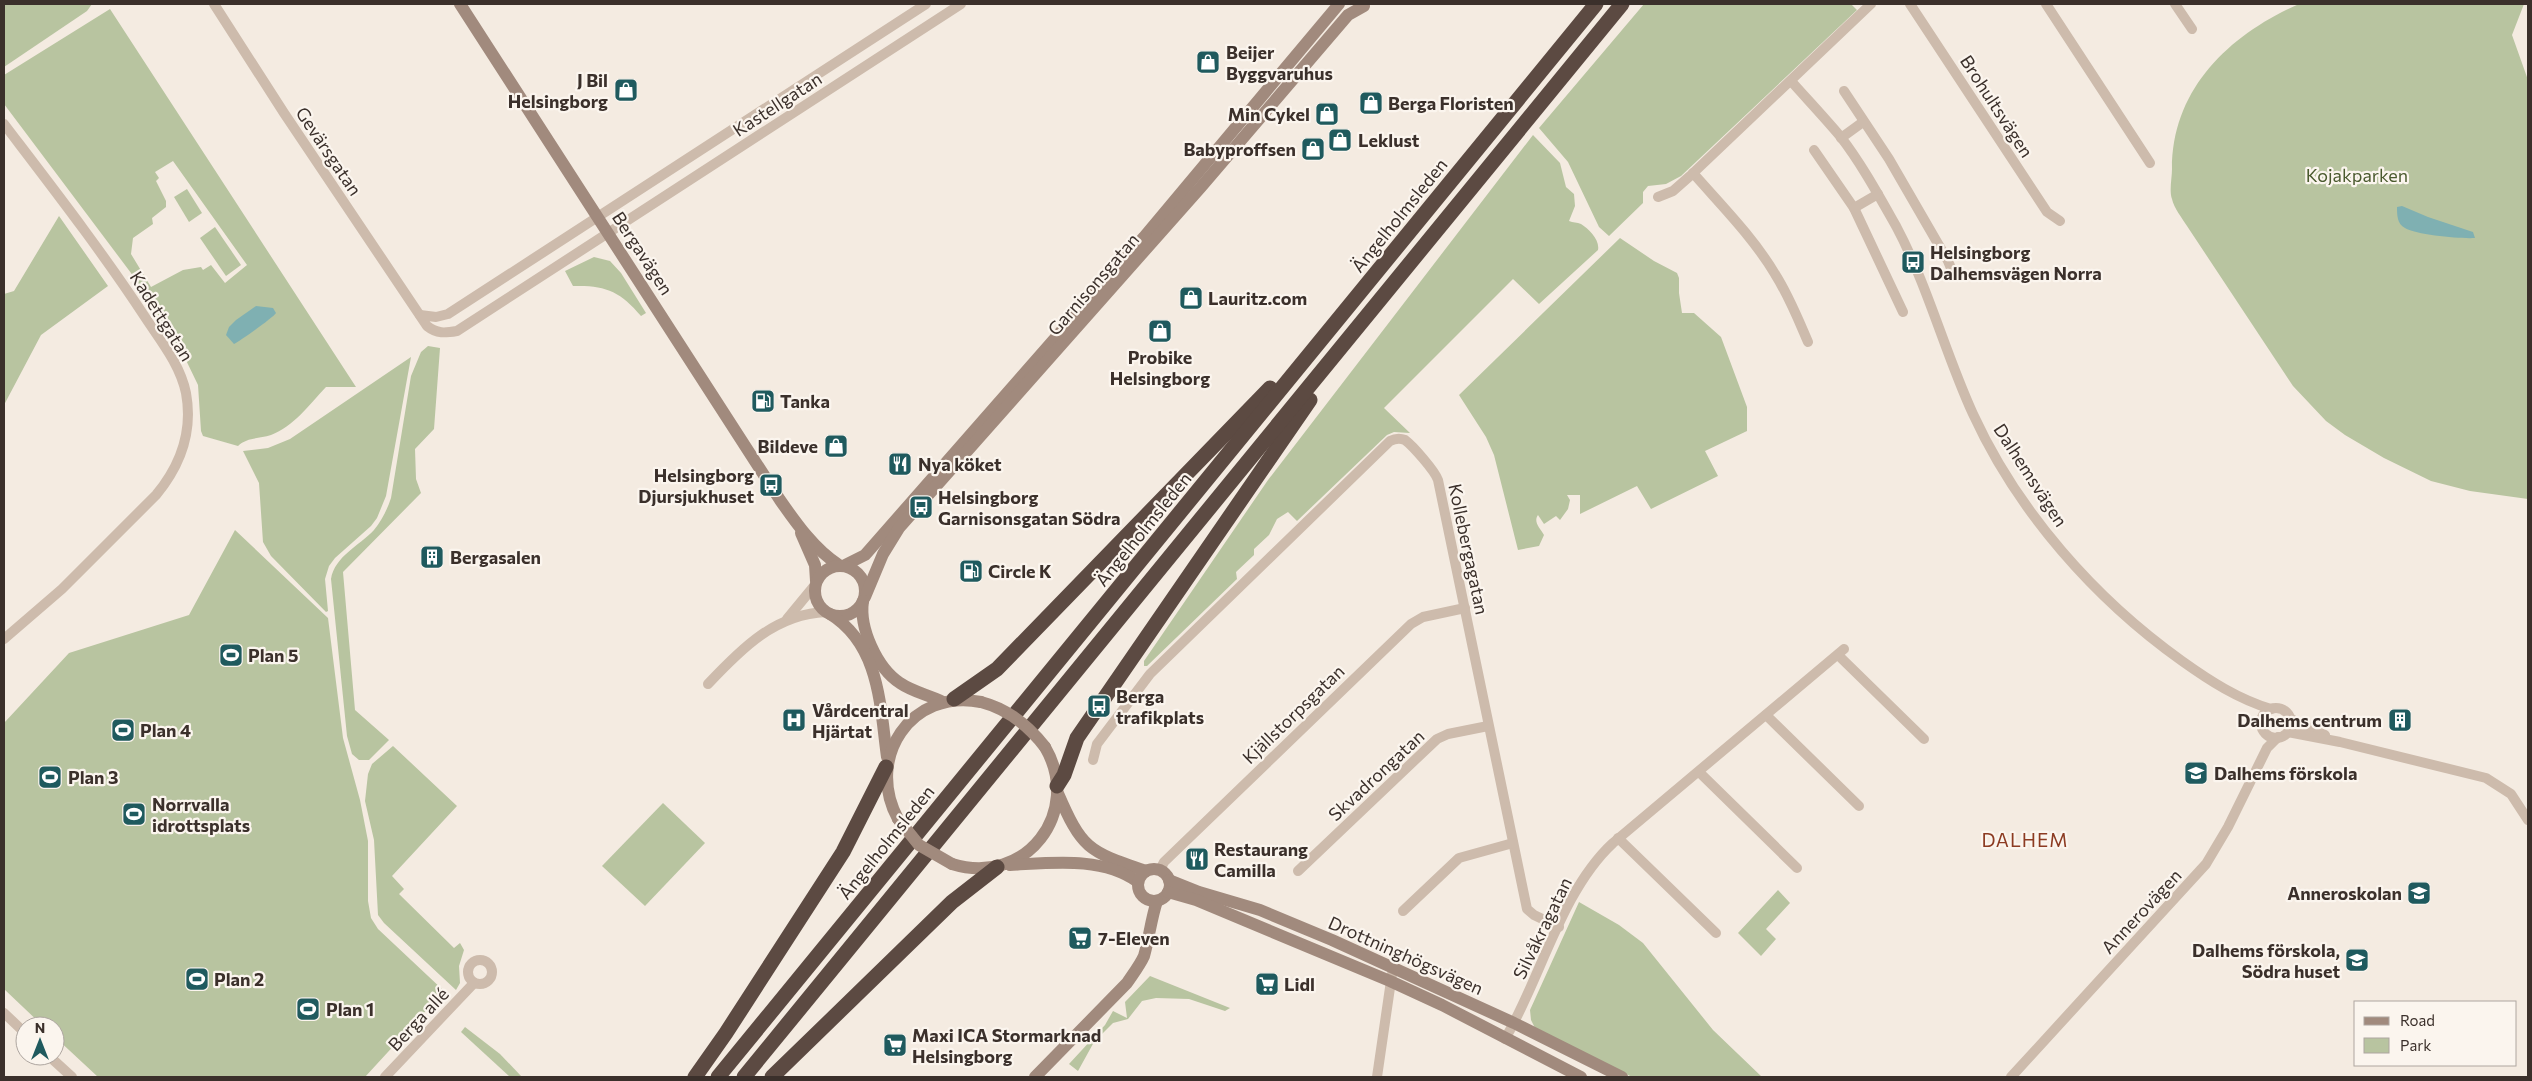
<svg xmlns="http://www.w3.org/2000/svg" width="2532" height="1081" font-family="Commissioner,sans-serif">
<style>
.green{fill:#b8c4a0;fill-rule:evenodd}
.water{fill:#7fb0b2}
.lines{fill:none;stroke-linecap:round;stroke-linejoin:round}
.street{stroke:#cdbbac;stroke-width:10}
.secondary{stroke:#a18a7d;stroke-width:12}
.highway{stroke:#5c4a42;stroke-width:15}
.secondary-bridge{stroke:#a18a7d;stroke-width:12}
.labels{text-anchor:middle;dominant-baseline:central;stroke-width:4.5;stroke-linejoin:round;paint-order:stroke}
.poi-label{font-size:18px;font-weight:bold;fill:#3b302b;stroke:#fbf5ee;text-anchor:start}
.street-label{font-size:18px;fill:#3b302b;stroke:#fbf5ee}
.park-label{font-size:18px;fill:#4a5a2e;stroke:#fbf5ee}
.neighbourhood-label{font-size:19px;letter-spacing:1px;fill:#8c3b22;stroke:#fbf5ee}
</style>
<rect width="100%" height="100%" fill="#f4ebe1"/>
<g class="green">
<polygon points="4,4 92,4 87,11 4,67"/>
<polygon points="1644,4 1851,4 1857,10 1681,176 1666,184 1648,186 1643,192 1643,203 1609,236 1599,227 1568,162 1539,128"/>
<path d="M2299,4H2524L2512,35L2528,80V499L2470,491L2431,481L2384,458L2345,435L2326,421L2293,386L2187,226C2182,218 2174,208 2172,199C2169,191 2172,178 2172,169C2172,89 2229,35 2299,4Z"/>
<path d="M110,9L356,387H326C310,404 293,427 271,435C259,439 247,437 238,446L203,436L201,431L198,385L184,356L134,277L4,104V75ZM173,161L247,265L225,283L211,265L203,270L201,267L183,270L151,287L131,254L133,238L153,224L152,218L166,207V201L156,181L159,178L155,172Z"/>
<path d="M1533,135L1560,163L1566,187L1574,194L1575,206L1569,221C1573,223 1577,222 1581,224C1589,229 1600,240 1598,250L1539,304L1513,279L1384,408L1410,433L1394,432L1387,435L1297,521L1288,512L1277,519L1269,535L1254,549V555L1236,572L1237,579L1147,666H1144V661L1268,480Z"/>
<polygon points="187,189 202,213 189,222 174,197"/>
<polygon points="59,216 108,286 41,335 4,405 4,294 14,291"/>
<polygon points="215,227 241,265 226,276 200,238"/>
<path d="M1620,238L1654,261L1677,273L1679,278V293L1682,313H1694L1721,337L1747,407V431L1705,451L1718,476L1651,509L1637,486L1580,514V495H1567L1570,500L1568,509L1560,520L1556,516L1544,524L1538,515C1533,522 1540,528 1544,535L1539,546L1518,550L1494,455L1486,437L1459,395Z"/>
<path d="M594,257L610,261L621,273L646,313L641,316C620,291 605,285 573,286L565,271Z"/>
<path d="M428,346L440,348L434,429L415,449L416,479L421,493L343,572L355,710L389,740L369,760H359L352,754L347,736L331,579C335,556 359,546 374,530C382,520 387,510 391,498L411,376L421,352Z"/>
<polygon points="411,357 386,496 377,518 371,526 335,558 329,566 325,579 328,611 326,612 271,556 263,542 259,483 243,451 268,448 290,439"/>
<polygon points="235,530 328,618 343,738 360,800 368,841 368,901 371,918 378,929 444,991 365,1077 98,1077 55,1037 55,1026 43,1026 4,989 4,723 69,653 189,615"/>
<polygon points="393,746 457,806 392,876 404,889 399,894 454,948 460,943 464,950 459,966 460,983 456,990 384,923 378,915 374,840 365,801 368,774 372,764"/>
<polygon points="663,803 705,843 645,906 602,866"/>
<polygon points="1778,890 1790,903 1766,929 1776,939 1761,956 1738,933"/>
<polygon points="1579,902 1619,925 1643,943 1713,1030 1762,1077 1632,1077 1535,1028 1531,1020 1530,1010"/>
<polygon points="1150,976 1230,1008 1225,1011 1189,999 1156,998 1142,1001 1128,1019 1113,1023 1094,1042 1078,1071 1069,1064 1105,1025 1113,1011 1127,1018 1125,1002"/>
<polygon points="465,1027 500,1054 522,1077 510,1077 461,1032"/>
</g>
<g class="water">
<path d="M2402,206L2428,217L2473,232L2475,238C2461,239 2417,235 2405,228C2397,224 2397,215 2397,207Z"/>
<path d="M256,306L273,308L276,313C274,317 240,341 234,344L226,335L229,327L236,320Z"/>
</g>
<g class="lines">
<g class="street">
<path d="M214,4L284,113L427,326C437,334 445,333 457,331L961,4"/>
<polyline points="1910,4 2047,212 2060,221"/>
<polyline points="2046,4 2150,163"/>
<polyline points="2175,4 2192,29"/>
<path d="M1791,81C1807,99 1824,117 1840,136C1861,163 1879,196 1896,226C1928,286 1945,353 1973,414C2018,512 2095,599 2182,661C2210,681 2238,699 2271,709"/>
<polyline points="1844,91 1889,159 1948,261 1953,273"/>
<path d="M4,124C52,187 101,250 145,317C160,340 180,364 186,393C193,431 180,466 156,495L62,589L4,639"/>
<polyline points="1841,138 1863,122"/>
<polyline points="1814,150 1854,208 1903,312"/>
<path d="M1693,173C1721,205 1753,237 1775,274C1789,296 1798,319 1808,342"/>
<polyline points="1658,197 1673,191 1690,176 1871,4"/>
<polyline points="1854,208 1878,194"/>
<polyline points="420,315 436,317 448,314 926,4"/>
<polyline points="787,619 815,585"/>
<polyline points="1838,655 1924,739"/>
<path d="M708,684C741,649 775,614 826,612"/>
<circle cx="2276" cy="723" r="15"/>
<polyline points="1766,715 1859,806"/>
<polyline points="2291,719 2325,735"/>
<polyline points="2288,732 2340,742 2486,778 2511,794 2528,820"/>
<path d="M1093,760L1097,744L1150,674L1390,441C1394,439 1400,438 1405,440C1413,446 1435,471 1438,480L1527,909L1534,915L1559,927"/>
<polyline points="1699,772 1797,868"/>
<polyline points="1618,838 1716,933"/>
<polyline points="1160,870 1164,862 1411,624 1423,617 1465,608"/>
<polyline points="1298,871 1437,739 1448,734 1488,726"/>
<polyline points="1403,911 1459,858 1513,843"/>
<circle cx="480" cy="972" r="12"/>
<polyline points="4,1013 25,1033"/>
<path d="M1505,1039C1541,978 1561,891 1613,843L1844,649"/>
<polyline points="49,1056 72,1077"/>
<polyline points="385,1077 474,983"/>
<polyline points="1377,1077 1392,974"/>
<polyline points="2011,1077 2206,864 2228,827 2267,748 2278,737"/>
</g>
<g class="secondary">
<path d="M460,4L780,500C796,523 815,550 839,565"/>
<polyline points="801,533 815,565 816,581"/>
<polyline points="845,565 865,555 1144,237 1339,4"/>
<circle cx="840" cy="591" r="25"/>
<polyline points="865,597 883,554 899,528 1201,187 1348,15 1364,6"/>
<path d="M863,601C859,628 877,668 900,683C913,692 929,695 943,702"/>
<path d="M830,614C880,645 880,706 887,757"/>
<path d="M1057,791C1082,849 1087,851 1146,871"/>
<path d="M898,819C865,758 911,688 981,702"/>
<path d="M952,864C1026,887 1083,812 1045,747"/>
<path d="M1010,865C1051,863 1102,856 1138,882"/>
<circle cx="1154" cy="885" r="16"/>
<polyline points="1169,880 1199,892 1260,910 1332,940 1514,1023 1622,1077"/>
<polyline points="1168,892 1196,900 1390,981 1442,1005 1581,1077"/>
<path d="M1035,1077L1127,983C1133,974 1140,965 1144,956C1149,939 1151,919 1157,901"/>
</g>
<g class="highway">
<polyline points="954,699 997,669 1270,388"/>
<polyline points="1057,786 1064,775 1077,738 1310,400"/>
<polyline points="695,1077 726,1033 843,852 886,767"/>
<polyline points="718,1077 1596,4"/>
<polyline points="744,1077 1622,4"/>
<polyline points="772,1077 952,902 997,867"/>
</g>
<g class="secondary-bridge">
<path d="M981,702C1008,709 1028,725 1045,747"/>
<polyline points="898,819 919,845 952,864"/>
</g>
</g>
<defs>
<g id="shop-square" transform="scale(1.25)"><rect x="-9" y="-9" width="18" height="18" rx="4" fill="#1f5a5e" stroke="#fbf5ee"/><path d="M-5-2.5h2.3a2.7 3.5 0 0 1 5.4 0H5L5.5 6h-11ZM-1.5-2.5h3a1.5 2.3 0 0 0-3 0Z" fill="#fff"/></g>
<g id="bus-square" transform="scale(1.25)"><rect x="-9" y="-9" width="18" height="18" rx="4" fill="#1f5a5e" stroke="#fbf5ee"/><path d="M-5-6H5V4H4V6H2V4H-2V6H-4V4H-5ZM-3.5-4V0h7V-4ZM-3.5 1.2v1.5H-2V1.2ZM2 1.2v1.5H3.5V1.2Z" fill="#fff"/></g>
<g id="fuel-square" transform="scale(1.25)"><rect x="-9" y="-9" width="18" height="18" rx="4" fill="#1f5a5e" stroke="#fbf5ee"/><path d="M-5.5-6h7V0h2V4h1.3V-2.5L3-4.5l.8-.8L6-3V5H2.5V1h-1V6h-7ZM-4.2-4.7v3.2H.2V-4.7Z" fill="#fff"/></g>
<g id="restaurant-square" transform="scale(1.25)"><rect x="-9" y="-9" width="18" height="18" rx="4" fill="#1f5a5e" stroke="#fbf5ee"/><path d="M-5-6h1v4h1v-4h1v4h1v-4h1v5L-1.5 .5V6h-2V.5L-5-1ZM5-6V6H3V1.5H1.5Q1.5-4 5-6Z" fill="#fff"/></g>
<g id="building-square" transform="scale(1.25)"><rect x="-9" y="-9" width="18" height="18" rx="4" fill="#1f5a5e" stroke="#fbf5ee"/><path d="M-4-6H4V6H1V3H-1V6H-4ZM-2.5-4.3h1.7v1.8h-1.7ZM.8-4.3h1.7v1.8H.8ZM-2.5-1h1.7V.8h-1.7ZM.8-1h1.7V.8H.8Z" fill="#fff"/></g>
<g id="stadium-square" transform="scale(1.25)"><rect x="-9" y="-9" width="18" height="18" rx="4" fill="#1f5a5e" stroke="#fbf5ee"/><path d="M0-5a6.5 5 0 1 0 0 10a6.5 5 0 1 0 0-10ZM-3.5-1.8h7v3.6h-7Z" fill="#fff"/></g>
<g id="hospital-square" transform="scale(1.25)"><rect x="-9" y="-9" width="18" height="18" rx="4" fill="#1f5a5e" stroke="#fbf5ee"/><path d="M-5-5h3v3.5h4V-5h3V5h-3V1.5h-4V5h-3Z" fill="#fff"/></g>
<g id="school-square" transform="scale(1.25)"><rect x="-9" y="-9" width="18" height="18" rx="4" fill="#1f5a5e" stroke="#fbf5ee"/><path d="M0-5L7-2L0 1L-7-2ZM-4 1L0 2.5L4 1V4Q0 6-4 4Z" fill="#fff"/></g>
<g id="supermarket-square" transform="scale(1.25)"><rect x="-9" y="-9" width="18" height="18" rx="4" fill="#1f5a5e" stroke="#fbf5ee"/><path d="M-6-5.5h2.5l.6 2H6L4.5 2H-2.5L-4.4-4H-6ZM-1.5 3.2a1.3 1.3 0 1 0 .1 0ZM3 3.2a1.3 1.3 0 1 0 .1 0Z" fill="#fff"/></g>
</defs>
<g fill-rule="evenodd">
<use href="#shop-square" x="1208" y="62"/>
<use href="#shop-square" x="626" y="90"/>
<use href="#shop-square" x="1371" y="103"/>
<use href="#shop-square" x="1327" y="114"/>
<use href="#shop-square" x="1340" y="140"/>
<use href="#shop-square" x="1313" y="149"/>
<use href="#bus-square" x="1913" y="262"/>
<use href="#shop-square" x="1191" y="298"/>
<use href="#shop-square" x="1160" y="331"/>
<use href="#fuel-square" x="763" y="401"/>
<use href="#shop-square" x="836" y="446"/>
<use href="#restaurant-square" x="900" y="464"/>
<use href="#bus-square" x="771" y="485"/>
<use href="#bus-square" x="921" y="507"/>
<use href="#building-square" x="432" y="557"/>
<use href="#fuel-square" x="971" y="571"/>
<use href="#stadium-square" x="231" y="655"/>
<use href="#bus-square" x="1099" y="706"/>
<use href="#hospital-square" x="794" y="720"/>
<use href="#building-square" x="2400" y="720"/>
<use href="#stadium-square" x="123" y="730"/>
<use href="#school-square" x="2196" y="773"/>
<use href="#stadium-square" x="50" y="777"/>
<use href="#stadium-square" x="134" y="814"/>
<use href="#restaurant-square" x="1197" y="859"/>
<use href="#school-square" x="2419" y="893"/>
<use href="#supermarket-square" x="1080" y="938"/>
<use href="#school-square" x="2357" y="960"/>
<use href="#stadium-square" x="197" y="979"/>
<use href="#supermarket-square" x="1267" y="984"/>
<use href="#stadium-square" x="308" y="1009"/>
<use href="#supermarket-square" x="895" y="1045"/>
</g>
<g class="labels">
<g class="poi-label">
<text x="1226" y="52">Beijer<tspan x="1226" dy="21">Byggvaruhus</tspan></text>
<text x="608" y="80" text-anchor="end">J Bil<tspan x="608" dy="21">Helsingborg</tspan></text>
<text x="1388" y="103">Berga Floristen</text>
<text x="1310" y="114" text-anchor="end">Min Cykel</text>
<text x="1358" y="140">Leklust</text>
<text x="1296" y="149" text-anchor="end">Babyproffsen</text>
<text x="1930" y="252">Helsingborg<tspan x="1930" dy="21">Dalhemsvägen Norra</tspan></text>
<text x="1208" y="298">Lauritz.com</text>
<text x="1160" y="357" text-anchor="middle">Probike<tspan x="1160" dy="21">Helsingborg</tspan></text>
<text x="780" y="401">Tanka</text>
<text x="818" y="446" text-anchor="end">Bildeve</text>
<text x="918" y="464">Nya köket</text>
<text x="754" y="475" text-anchor="end">Helsingborg<tspan x="754" dy="21">Djursjukhuset</tspan></text>
<text x="938" y="497">Helsingborg<tspan x="938" dy="21">Garnisonsgatan Södra</tspan></text>
<text x="450" y="557">Bergasalen</text>
<text x="988" y="571">Circle K</text>
<text x="248" y="655">Plan 5</text>
<text x="1116" y="696">Berga<tspan x="1116" dy="21">trafikplats</tspan></text>
<text x="812" y="710">Vårdcentral<tspan x="812" dy="21">Hjärtat</tspan></text>
<text x="2382" y="720" text-anchor="end">Dalhems centrum</text>
<text x="140" y="730">Plan 4</text>
<text x="2214" y="773">Dalhems förskola</text>
<text x="68" y="777">Plan 3</text>
<text x="152" y="804">Norrvalla<tspan x="152" dy="21">idrottsplats</tspan></text>
<text x="1214" y="849">Restaurang<tspan x="1214" dy="21">Camilla</tspan></text>
<text x="2402" y="893" text-anchor="end">Anneroskolan</text>
<text x="1098" y="938">7-Eleven</text>
<text x="2340" y="950" text-anchor="end">Dalhems förskola,<tspan x="2340" dy="21">Södra huset</tspan></text>
<text x="214" y="979">Plan 2</text>
<text x="1284" y="984">Lidl</text>
<text x="326" y="1009">Plan 1</text>
<text x="912" y="1035">Maxi ICA Stormarknad<tspan x="912" dy="21">Helsingborg</tspan></text>
</g>
<g class="street-label">
<text transform="translate(777 104) rotate(-33)">Kastellgatan</text>
<text transform="translate(1997 106) rotate(57)">Brohultsvägen</text>
<text transform="translate(329 151) rotate(56)">Gevärsgatan</text>
<text transform="translate(1399 215) rotate(-51)">Ängelholmsleden</text>
<text transform="translate(643 253) rotate(57)">Bergavägen</text>
<text transform="translate(1093 284) rotate(-49)">Garnisonsgatan</text>
<text transform="translate(162 316) rotate(58)">Kadettgatan</text>
<text transform="translate(2031 475) rotate(57)">Dalhemsvägen</text>
<text transform="translate(1143 529) rotate(-51)">Ängelholmsleden</text>
<text transform="translate(1469 549) rotate(78)">Kollebergagatan</text>
<text transform="translate(1293 714) rotate(-44)">Kjällstorpsgatan</text>
<text transform="translate(1376 775) rotate(-43)">Skvadrongatan</text>
<text transform="translate(886 842) rotate(-51)">Ängelholmsleden</text>
<text transform="translate(2141 911) rotate(-47)">Annerovägen</text>
<text transform="translate(1542 928) rotate(-64)">Silvåkragatan</text>
<text transform="translate(1406 955) rotate(24)">Drottninghögsvägen</text>
<text transform="translate(418 1019) rotate(-47)">Berga allé</text>
</g>
<g class="park-label">
<text x="2357" y="175">Kojakparken</text>
</g>
<g class="neighbourhood-label">
<text x="2025" y="839">DALHEM</text>
</g>
</g>
<rect width="2532" height="1081" fill="none" stroke="#3b302b" stroke-width="10"/>
<rect x="2354" y="1001" width="162" height="65" fill="#fbf5ee" stroke="#aea6a0"/>
<rect x="2364" y="1017" width="25" height="8" fill="#a18a7d" stroke="#aea6a0"/>
<text x="2400" y="1026" font-size="15" fill="#3b302b">Road</text>
<rect x="2364" y="1038" width="25" height="15" fill="#b8c4a0" stroke="#aea6a0"/>
<text x="2400" y="1051" font-size="15" fill="#3b302b">Park</text>
<g transform="translate(40 1041)"><circle r="24" fill="#fbf5ee" stroke="#aea6a0"/>
<path d="M0-4L9 19L0 12L-9 19Z" fill="#1f5a5e"/>
<text y="-8" font-size="14" font-weight="bold" text-anchor="middle" fill="#3b302b">N</text>
</g>
</svg>
